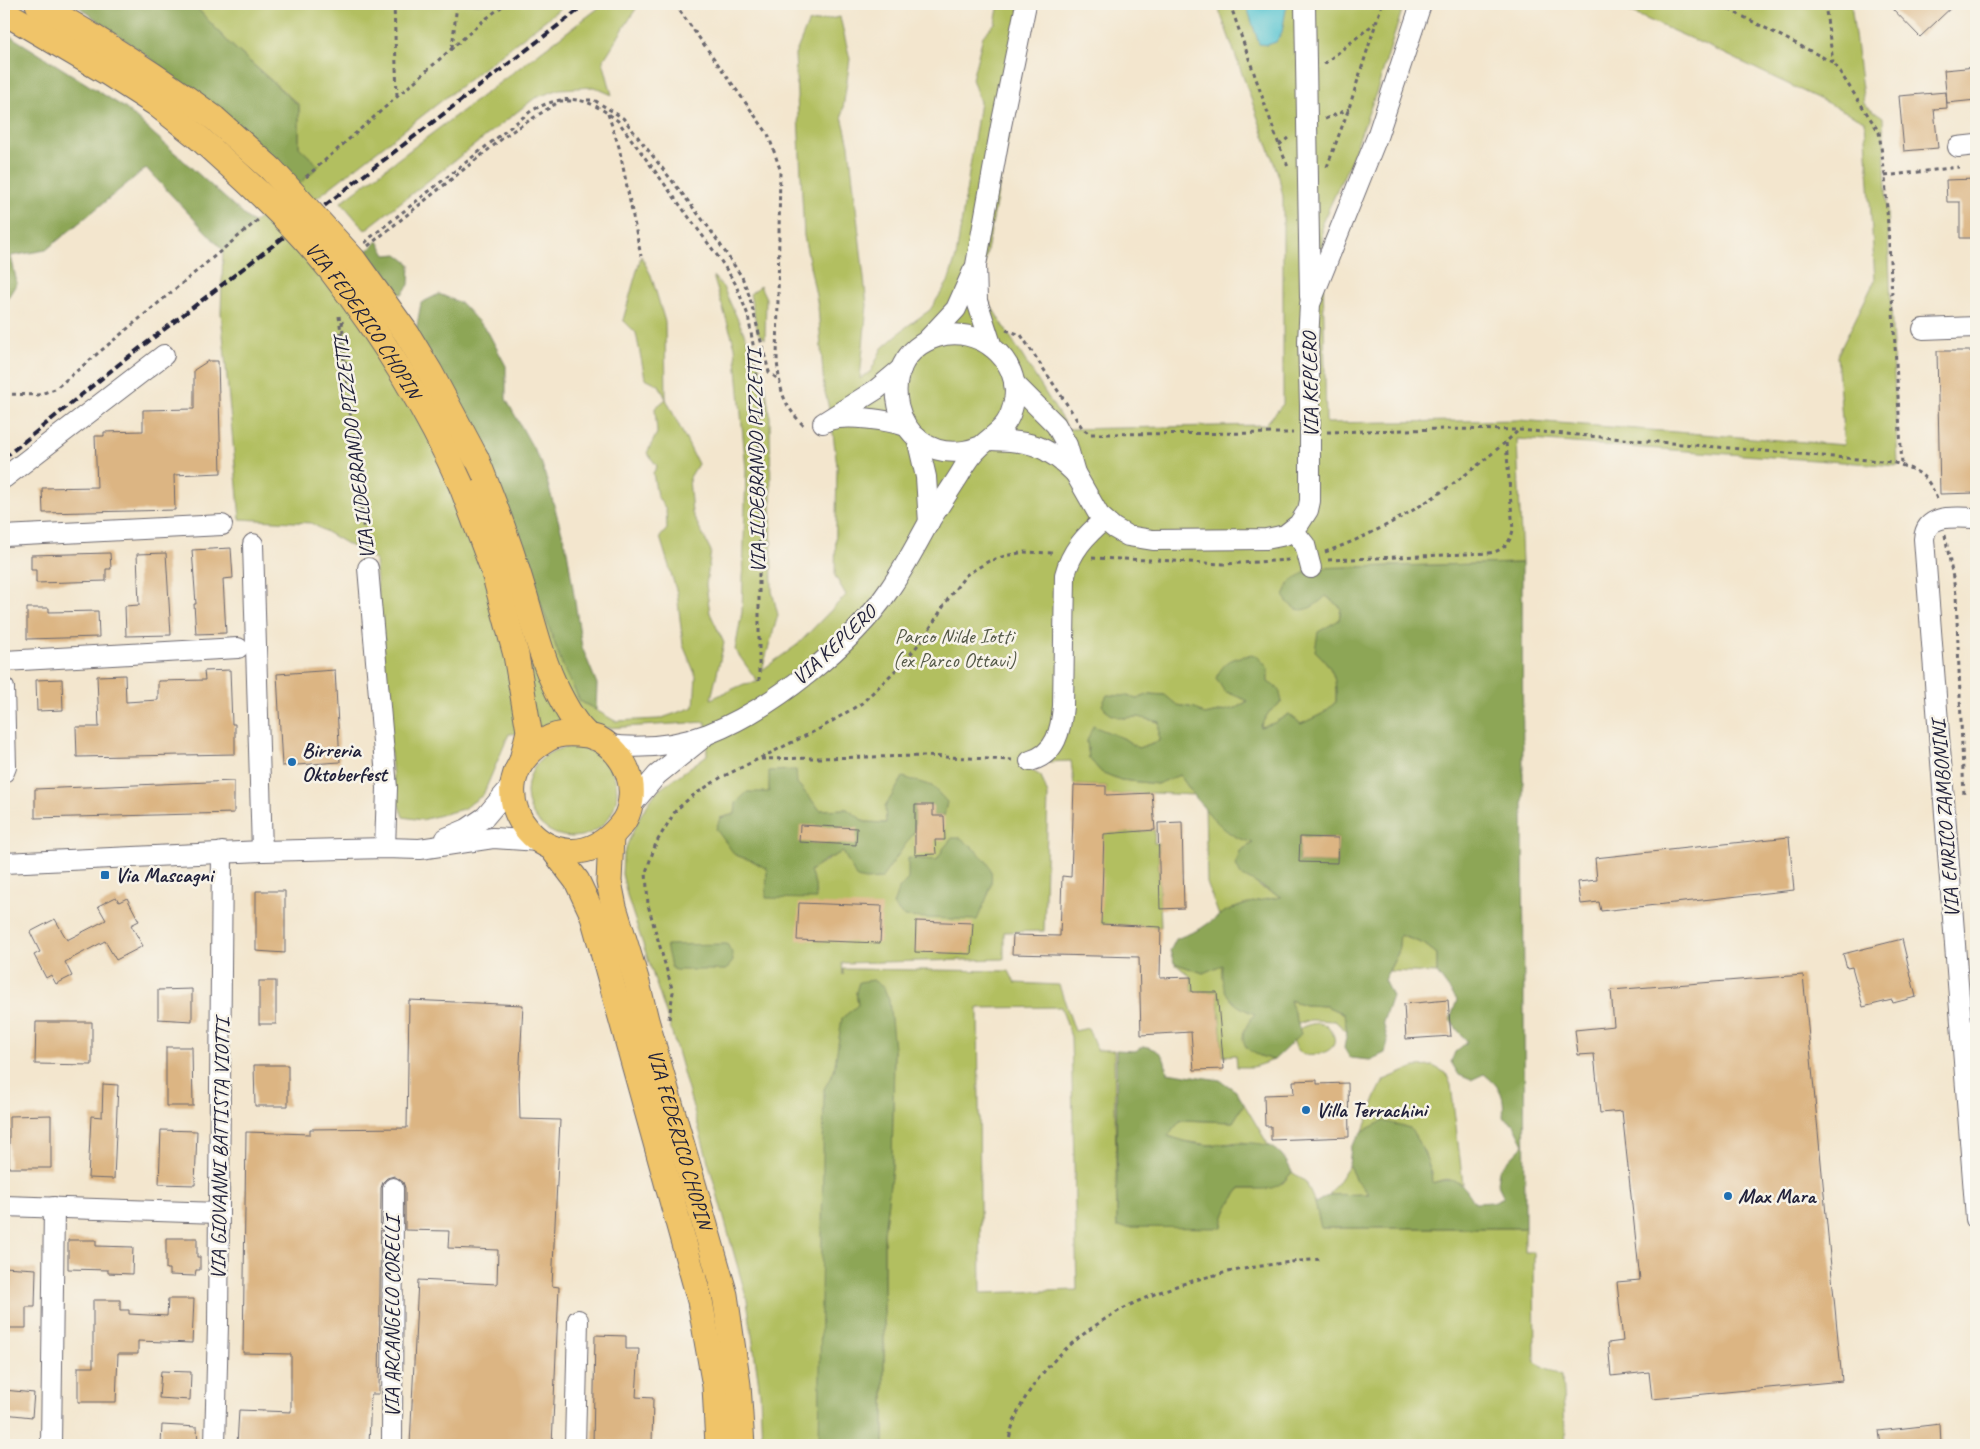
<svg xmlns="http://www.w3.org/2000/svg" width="1980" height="1449" font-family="Caveat,sans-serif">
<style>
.green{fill:#b2bf61;stroke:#6a704e;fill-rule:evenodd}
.forest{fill:#8da657;stroke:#586449;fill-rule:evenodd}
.water{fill:#5ac6d3;stroke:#3e7487}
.building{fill:#dcb583}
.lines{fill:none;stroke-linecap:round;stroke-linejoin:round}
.minor-casing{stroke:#6b676e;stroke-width:22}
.major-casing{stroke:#6b676e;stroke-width:27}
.path{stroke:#6b676e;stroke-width:3;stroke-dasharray:4 4;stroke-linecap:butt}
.minor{stroke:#fff;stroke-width:20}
.major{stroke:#f0c469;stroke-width:25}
.rail{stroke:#22223b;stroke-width:4;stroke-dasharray:8 4;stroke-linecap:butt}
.major-bridge-casing{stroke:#6b676e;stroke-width:27;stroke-linecap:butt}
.major-bridge{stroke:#f0c469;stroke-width:25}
.poi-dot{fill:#1f6fb2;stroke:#f7f3e8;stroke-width:2}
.labels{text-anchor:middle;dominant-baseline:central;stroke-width:5;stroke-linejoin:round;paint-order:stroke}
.street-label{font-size:21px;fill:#22223b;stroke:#f7f3e8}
.park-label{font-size:21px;fill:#545948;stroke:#f7f3e8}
.poi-label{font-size:21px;font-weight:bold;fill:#22223b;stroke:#f7f3e8;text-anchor:start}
</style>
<rect width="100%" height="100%" fill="#f7f3e8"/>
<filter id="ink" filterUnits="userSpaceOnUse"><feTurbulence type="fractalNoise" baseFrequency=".02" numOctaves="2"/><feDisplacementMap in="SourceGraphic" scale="10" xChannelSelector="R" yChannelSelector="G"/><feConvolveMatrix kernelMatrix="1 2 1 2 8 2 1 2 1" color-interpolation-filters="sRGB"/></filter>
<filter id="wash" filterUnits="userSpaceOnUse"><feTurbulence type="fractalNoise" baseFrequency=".0096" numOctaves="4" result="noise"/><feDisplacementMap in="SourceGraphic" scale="20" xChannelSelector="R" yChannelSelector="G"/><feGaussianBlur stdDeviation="1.12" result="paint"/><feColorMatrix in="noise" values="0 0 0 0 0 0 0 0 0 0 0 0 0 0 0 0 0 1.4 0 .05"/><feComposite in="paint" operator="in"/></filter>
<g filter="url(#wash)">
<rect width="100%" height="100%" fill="#f3e6ce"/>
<g class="green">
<path d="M195,4H566L314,200L512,521L562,664L580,701L615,721L659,719L694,707L696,676L683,645L677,593L660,537L667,529L666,509L657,496L653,473L657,466L647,453L657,433L655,408L666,399L659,385L645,378L636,333L623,320L641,256L651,275L665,322L666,399L698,464L689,479L692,513L711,551L706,585L710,613L724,643L711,699L744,684L758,682L735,650L742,612L746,470L735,347L713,276L723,287L764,377L770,417L772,591L778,615L762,670L797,645L846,595L835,576L837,466L831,417L824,388L818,306L804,236L795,55L808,23L840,17L850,59L842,116L849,145L867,305L860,379L871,371L882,348L906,327L930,310L948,282L956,257L980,102L972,79L983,36L995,23L999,4H1036L1018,85L984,267L986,298L1068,429L1265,425L1283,404V197L1279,177L1217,4H1404L1377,90L1352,158L1322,223L1326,423L1519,420L1844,445L1837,356L1875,280L1865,121L1719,51L1612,4H1851L1864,104L1883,117L1898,466L1517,439L1522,563L1311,568L1326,596L1341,608L1339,620L1315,651C1333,667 1337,678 1336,702L1322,714L1301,724L1289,714L1274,723L1259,728L1269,712L1282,702L1224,691L1249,700L1236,708L1205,715L1195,708L1177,705L1164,695L1150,694L1137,699L1127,696L1122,718L1138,717L1159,722V741L1138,748L1123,738L1087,741L1089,758L1101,772L1121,780L1157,784L1180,774L1193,795L1152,793L1109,795L1110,833L1155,830L1154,843H1158L1161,927L1099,924L1106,786L1074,785L1071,761L1019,763L1041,776L1048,795L1044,931L1004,932V959L842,963L843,975V969L1009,971L1015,983L1059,985L1075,1031L1088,1028L1097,1050H1114L1117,1227L1223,1218L1229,1204L1240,1189H1255L1283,1183L1292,1172L1306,1182L1315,1203L1322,1228H1525V1252H1534L1535,1362L1562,1376L1566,1445H884V1233L892,1168L894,1049L856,992L858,1005L837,1445H762L760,1393L747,1300L670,1026L628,899L622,874L623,856L629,840L640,816L656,792L707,755L706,722L509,734L483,795L463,809L422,820L403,817L394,792L375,560L311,523L240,519L221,313L223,250L318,166L299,147V105L229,43L195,6ZM770,771L797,783L820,810L847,809L865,822L886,823L932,786L944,816L933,805H915L810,871L815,884L767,869L753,861L735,855L720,818L735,814L769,792ZM960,838L987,862L898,890L908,879L937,860L943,849ZM1061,1007L1071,1037L1077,1290L981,1293L978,1008Z"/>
<polygon points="604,4 639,4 603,61 612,95 594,87 560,89 535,98 365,230 341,202"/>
<polygon points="760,286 766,298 765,339 758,333 750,294"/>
<circle cx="572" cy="792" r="45"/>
<path d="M1205,807L1220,825L1253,843L1240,851L1236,865L1260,887L1282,897C1260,901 1237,904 1219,916L1207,883Z"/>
<polygon points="1400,935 1424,944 1437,954 1437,973 1389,971 1398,953"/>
<path d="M1174,963L1203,973L1223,964C1220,990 1232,1006 1256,1014L1260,1056L1274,1060L1253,1067H1237L1236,1055L1223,1056L1217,992H1192L1191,977Z"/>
<polygon points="1289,1000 1305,1005 1326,1006 1344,1014 1347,1032 1335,1021 1311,1020 1298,1024"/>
<path d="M1318,1023L1327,1025C1347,1048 1323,1057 1302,1054C1283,1036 1298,1025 1318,1023Z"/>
<polygon points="1433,1066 1446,1073 1451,1085 1463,1184 1447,1179 1431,1183 1432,1173 1423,1150 1363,1131 1375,1098 1384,1080 1415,1067"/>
<polygon points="1244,1104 1269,1146 1241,1142 1210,1145 1184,1141 1168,1136 1181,1120 1233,1122"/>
<polygon points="1349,1165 1355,1179 1370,1194 1329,1195"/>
</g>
<g class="forest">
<polygon points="75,4 195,4 195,6 229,43 299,106 299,147 319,166 299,184 159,65"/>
<polygon points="4,32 125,108 254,224 223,250 146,168 46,250 11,256 17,283 4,304"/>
<polygon points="378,241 386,255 397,254 410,264 409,285 402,294 392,294 361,257"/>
<polygon points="439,294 461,303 488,332 506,366 506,399 542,464 567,550 582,647 597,684 596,710 580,701 562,664 512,521 416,331 421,303"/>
<path d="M1522,563L1525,1228H1321L1315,1203L1329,1195L1369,1194L1355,1179L1349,1165L1351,1147L1363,1131L1383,1121L1410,1128C1420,1145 1432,1163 1432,1183C1458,1176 1462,1182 1475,1203L1493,1202L1504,1197L1497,1183L1499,1170L1524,1144L1514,1124L1503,1117C1505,1095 1501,1088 1484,1074L1471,1080L1459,1075L1451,1062L1455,1052L1467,1042L1450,1020L1457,1000L1437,973V954L1424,944L1400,935L1398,953L1384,980L1392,996L1383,1022L1388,1041L1385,1053L1370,1060L1350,1058L1344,1048L1347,1032L1344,1014L1326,1006L1305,1005L1290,1000L1301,1034L1274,1060C1244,1053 1232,1041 1255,1014C1230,1005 1220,992 1222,965L1203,973L1174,963L1170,951L1176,939L1200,929L1226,911L1256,901L1281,897L1241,875L1236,865L1240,851L1253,843C1247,841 1240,839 1234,836C1213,823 1193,795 1180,775L1157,784L1121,780L1101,772L1089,758L1087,741L1093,726L1123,738L1138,748L1159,741V722L1138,717L1122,718L1109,714L1102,705L1107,695L1127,696L1137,699L1150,694L1165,695L1177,705L1195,708L1205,715L1236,708L1248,701L1224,691L1216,678C1225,659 1236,656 1256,655L1268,668V682L1279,689L1282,702L1269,712L1260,727L1274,723L1289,714L1301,724L1322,714L1336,702C1337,678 1333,667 1315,651L1318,632L1339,620L1341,608L1326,596C1311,610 1297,618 1284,597L1289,583L1311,568ZM1300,837L1338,838L1337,863L1299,862Z"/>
<polygon points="796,770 797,783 820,810 847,809 865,822 886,823 885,807 903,777 932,786 947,802 944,816 933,816 915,805 915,831 881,879 865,880 857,878 843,852 825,860 810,871 815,884 816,899 766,898 767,869 753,861 735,855 716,829 720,818 735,814 736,803 747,792 769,792 769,771"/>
<path d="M952,838H961C969,845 980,853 987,862C999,879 984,903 977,920L904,917L893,905L898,890L908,879V858L937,860L943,849Z"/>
<polygon points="727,944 732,953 733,961 726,970 675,970 671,967 666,945"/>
<polygon points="873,980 884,988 889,1000 894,1049 892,1168 884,1233 884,1445 819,1445 824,1089 834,1071 842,1018 858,1005 856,992 859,982"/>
<path d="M1145,1046C1162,1052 1164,1054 1167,1072L1220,1080L1236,1091L1244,1104L1233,1122L1181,1120L1168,1136C1181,1140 1196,1145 1210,1145C1231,1145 1266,1136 1282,1155C1286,1160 1289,1166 1292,1172C1275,1194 1266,1188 1240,1189C1231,1201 1223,1212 1222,1228L1117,1227L1116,1050L1135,1051Z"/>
</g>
<polygon class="water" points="1246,4 1287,4 1282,32 1276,42 1267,45 1259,44"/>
<g id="blocks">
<g class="building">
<polygon points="1888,4 1955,4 1920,37"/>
<polygon points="1976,67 1976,100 1947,103 1944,70"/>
<polygon points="1946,92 1947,108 1934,109 1938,148 1904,151 1899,96"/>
<polygon points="1976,179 1976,238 1960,238 1960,202 1947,202 1946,180"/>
<polygon points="1937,351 1976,351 1976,493 1940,494"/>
<polygon points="208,361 218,361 221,473 174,475 175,510 43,513 42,488 97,487 95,436 104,436 104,432 143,431 143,410 194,409 194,370"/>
<polygon points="231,548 233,578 223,579 226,633 196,634 194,604 196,604 192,550"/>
<polygon points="110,553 111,569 106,569 106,581 36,583 36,570 31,570 31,555"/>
<polygon points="166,553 171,635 126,636 125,606 139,605 137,554"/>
<polygon points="27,608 49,608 49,612 98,611 99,637 27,639"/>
<polygon points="230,670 232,724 235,724 235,754 77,757 76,727 99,727 97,676 125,675 126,702 158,700 158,681 205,680 204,671"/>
<polygon points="335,670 340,762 282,766 277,674"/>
<polygon points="62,679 63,710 37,711 36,680"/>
<polygon points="234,781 234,813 35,818 35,789"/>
<polygon points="1074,785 1106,786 1106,795 1152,793 1155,830 1104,834 1101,924 1161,927 1160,978 1191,977 1192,992 1217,992 1224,1069 1194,1070 1191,1032 1141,1035 1139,957 1012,954 1013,935 1060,936 1062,876 1071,877"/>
<polygon points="915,805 933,805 933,816 944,816 945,840 935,840 936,854 915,855"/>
<polygon points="1182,822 1184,908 1160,909 1158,823"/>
<polygon points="800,825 857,828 856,845 799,842"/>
<polygon points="1300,837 1338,838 1337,863 1299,862"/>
<polygon points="1789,837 1794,890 1601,911 1599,902 1581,904 1578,882 1597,880 1595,858"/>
<polygon points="256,891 285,891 285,953 256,951"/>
<polygon points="116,897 119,902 127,898 139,921 131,925 143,946 116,960 105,941 65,962 72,976 56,984 51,975 46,978 34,955 40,952 30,932 55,919 67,940 106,920 98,906"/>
<polygon points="799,903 882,906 880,943 797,940"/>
<polygon points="916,921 973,923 971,954 915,952"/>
<polygon points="1902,939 1916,997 1893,1003 1892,1000 1863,1007 1852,967 1847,968 1843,954"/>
<polygon points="1803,975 1842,1381 1652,1399 1649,1372 1611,1376 1608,1343 1623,1341 1617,1282 1640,1280 1622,1111 1600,1113 1594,1054 1578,1055 1575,1030 1614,1026 1611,990"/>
<rect x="259" y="981" width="17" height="43"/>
<polygon points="192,989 192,1021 158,1019 158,990"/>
<polygon points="409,1000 523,1005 519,1082 520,1119 560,1120 552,1286 559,1287 552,1445 410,1445 418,1280 497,1284 498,1250 448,1248 449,1231 405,1230 405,1188 403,1182 394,1176 387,1178 383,1182 381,1188 379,1394 371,1394 369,1445 237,1445 239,1410 291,1412 291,1354 243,1353 246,1132 310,1134 310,1129 407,1128"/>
<polygon points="1448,1000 1451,1036 1406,1039 1404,1004"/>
<polygon points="36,1022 92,1022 92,1065 35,1064"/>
<polygon points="166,1047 192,1047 193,1106 166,1106"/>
<polygon points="254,1065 288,1065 288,1106 255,1106"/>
<polygon points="1317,1080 1317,1084 1348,1083 1349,1137 1271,1140 1271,1126 1265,1126 1264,1095 1294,1094 1293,1081"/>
<polygon points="103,1084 118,1085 114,1179 88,1178 91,1116 102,1117"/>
<polygon points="51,1115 51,1168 9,1168 9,1116"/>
<polygon points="161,1130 197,1131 195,1185 159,1184"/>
<polygon points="166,1238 197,1238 197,1257 200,1257 200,1270 196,1270 195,1276 169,1275 169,1269 166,1269"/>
<polygon points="68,1240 96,1240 96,1246 133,1247 132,1274 108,1273 108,1270 68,1269"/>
<polygon points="4,1267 36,1269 35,1307 26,1307 26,1328 4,1328"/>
<polygon points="168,1299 194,1299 192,1343 138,1341 138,1354 118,1354 116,1402 78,1402 78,1367 93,1367 93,1300 120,1300 120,1310 129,1310 129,1314 167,1316"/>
<polygon points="595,1335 626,1336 626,1349 639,1349 636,1397 653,1398 652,1445 593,1445"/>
<polygon points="161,1371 191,1372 190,1400 159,1398"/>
<polygon points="4,1390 34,1393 32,1417 4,1414"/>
<polygon points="1940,1424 1941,1445 1881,1445 1879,1431"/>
<polygon points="162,1425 197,1427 198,1445 161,1445"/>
</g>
</g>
</g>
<g filter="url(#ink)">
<use href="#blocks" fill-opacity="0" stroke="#6b676e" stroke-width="1"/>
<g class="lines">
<g class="minor-casing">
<g id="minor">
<polyline points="1305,4 1310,297"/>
<polyline points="1958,147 1976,145"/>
<polyline points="1923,329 1976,327"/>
<polyline points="927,340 956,309 973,271"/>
<polyline points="992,347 977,301 976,265 1001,126 1026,4"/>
<polyline points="1014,383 1056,425 1067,445 1075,473 1099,515 1114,528 1128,536 1153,540 1266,539 1276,537 1285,535 1299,524 1308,510 1310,501 1310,406 1308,341 1310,304 1377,137 1421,4"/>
<path d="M829,420C847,414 888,420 906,426"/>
<polyline points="823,423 877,389 901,369"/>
<polyline points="917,438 926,477 929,523"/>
<path d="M991,440C1031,441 1046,445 1075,473"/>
<polyline points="4,478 164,355"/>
<path d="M1976,518C1957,518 1926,512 1924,539L1976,1219"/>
<polyline points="1293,530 1305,545 1311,568"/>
<polyline points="4,536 222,525"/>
<polyline points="253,544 262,851"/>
<polyline points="368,568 387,788 385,848"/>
<polyline points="4,661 238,648"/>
<polyline points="4,688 6,767 4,772"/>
<path d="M608,745C642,749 676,746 708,734C770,710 852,645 889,590C904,569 916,545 929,522C939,506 950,490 960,474C965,465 973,453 981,446C999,430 1009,427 1014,401C1022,359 977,324 937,337C869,358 893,462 964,451C970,450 976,448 981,446"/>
<path d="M1030,761C1056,754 1061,730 1063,706L1065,575C1071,551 1086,535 1104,520"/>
<polyline points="629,808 657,775 703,738"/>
<polyline points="446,838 467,829 485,817 513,784"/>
<polyline points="4,863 262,851 385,848 420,849 493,838 538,841"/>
<polyline points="4,1206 219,1213"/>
<polyline points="51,1445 54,1207"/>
<polyline points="215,1445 218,1324 222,852"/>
<polyline points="392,1445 393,1188"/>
<polyline points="575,1445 578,1320"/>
</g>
</g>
<g class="major-casing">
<g id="major">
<path d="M38,4C99,39 157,76 214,118"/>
<polyline points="4,12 108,73 155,103 198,137"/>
<path d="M476,458C493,500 509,542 522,586C533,621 541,659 558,692C565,706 574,723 585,733C589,737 595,737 599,739C612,746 623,759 628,773C634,789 632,813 620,826C558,901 461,791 546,740C558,732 573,733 586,735"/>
<polyline points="462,487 493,569 516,655 529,731 522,760"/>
<path id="s1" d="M611,837L609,882L614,907L636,979L646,1020L725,1295L738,1385L742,1445"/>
<polyline points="552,848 577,881 592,913 700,1301 715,1386 718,1445"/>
</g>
</g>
<g class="path">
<polyline points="394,4 397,97"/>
<path d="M675,4L768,134L780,169L777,362C781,393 782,403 804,426"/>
<polyline points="1230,4 1279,145 1288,167"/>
<polyline points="1723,4 1730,10 1834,63 1879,132 1885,176 1902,465"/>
<polyline points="1825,4 1833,62"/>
<polyline points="452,48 457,4"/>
<polyline points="1324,64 1375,23"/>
<polyline points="587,100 594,100 623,118 709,228 742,277 749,295 769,372 779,380"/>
<polyline points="608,114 619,147 641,256"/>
<polyline points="1325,119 1349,109"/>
<polyline points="1279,145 1288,138"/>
<polyline points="1327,167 1349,108 1382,4"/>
<polyline points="1885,176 1959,167"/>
<polyline points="306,177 483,21 505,4"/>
<path d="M365,243L371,237L531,111C566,92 588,97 618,121L719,258L735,283L748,315L755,356L759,418V682"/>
<polyline points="368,246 508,134 560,101 575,101"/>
<polyline points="339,316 366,550"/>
<polyline points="342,321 347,379"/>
<polyline points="1006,330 1021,335 1072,412"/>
<polyline points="4,394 38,395 55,389 258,220"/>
<polyline points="1075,417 1083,429 1090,434 1293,433"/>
<path d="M1327,432L1444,429L1519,430L1892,462C1919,471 1928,474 1938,502"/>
<polyline points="1945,535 1956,594 1964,797"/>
<path d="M1325,552C1397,527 1463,481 1519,430"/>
<polyline points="1092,558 1151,560"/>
<polyline points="1157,560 1223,564 1290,560"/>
<path d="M1328,560L1489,553C1502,551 1510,544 1513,530L1506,442"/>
<polyline points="761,759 924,756 1012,760"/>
<polyline points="669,1019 673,992 648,905 646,872 656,843 676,810 691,797 720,778 821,728 862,703 903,663 923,639 950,596 966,575 989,561 1005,556 1024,552 1053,553"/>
<path d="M1008,1445C1013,1414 1028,1390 1049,1366C1118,1289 1224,1267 1322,1259"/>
</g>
<use href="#minor" class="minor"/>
<use href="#major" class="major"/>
<polyline class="rail" points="4,458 118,365 586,4"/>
<g class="major-bridge-casing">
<g id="major-bridge">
<polyline points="214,118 271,169 353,259 407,334 430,372 476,458"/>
<path id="s2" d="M198,137C244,178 291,221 330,269C382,336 427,409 462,487"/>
</g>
</g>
<use href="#major-bridge" class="major-bridge"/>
</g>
</g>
<g class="poi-dot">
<circle cx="292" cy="762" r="5"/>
<rect x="100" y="870" width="10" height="10" rx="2.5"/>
<circle cx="1306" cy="1110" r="5"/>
<circle cx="1728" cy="1196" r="5"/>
</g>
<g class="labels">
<g class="street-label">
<text stroke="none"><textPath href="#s2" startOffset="248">VIA FEDERICO CHOPIN</textPath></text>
<text transform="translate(1310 385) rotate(-91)">VIA KEPLERO</text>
<text transform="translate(354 448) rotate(-97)">VIA ILDEBRANDO PIZZETTI</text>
<text transform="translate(756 461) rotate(-91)">VIA ILDEBRANDO PIZZETTI</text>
<text transform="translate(834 645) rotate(-43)">VIA KEPLERO</text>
<text transform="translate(1945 819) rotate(-94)">VIA ENRICO ZAMBONINI</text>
<text stroke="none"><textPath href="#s1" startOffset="312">VIA FEDERICO CHOPIN</textPath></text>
<text transform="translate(220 1149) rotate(-89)">VIA GIOVANNI BATTISTA VIOTTI</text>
<text transform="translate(392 1317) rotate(-90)">VIA ARCANGELO CORELLI</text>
</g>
<g class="park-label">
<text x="954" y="636">Parco Nilde Iotti<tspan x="954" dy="24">(ex Parco Ottavi)</tspan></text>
</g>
<g class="poi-label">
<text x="302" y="750">Birreria<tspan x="302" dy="24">Oktoberfest</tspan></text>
<text x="115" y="875">Via Mascagni</text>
<text x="1316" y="1110">Villa Terrachini</text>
<text x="1738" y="1196">Max Mara</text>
</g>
</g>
<rect width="1980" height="1449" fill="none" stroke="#f7f3e8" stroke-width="20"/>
</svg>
